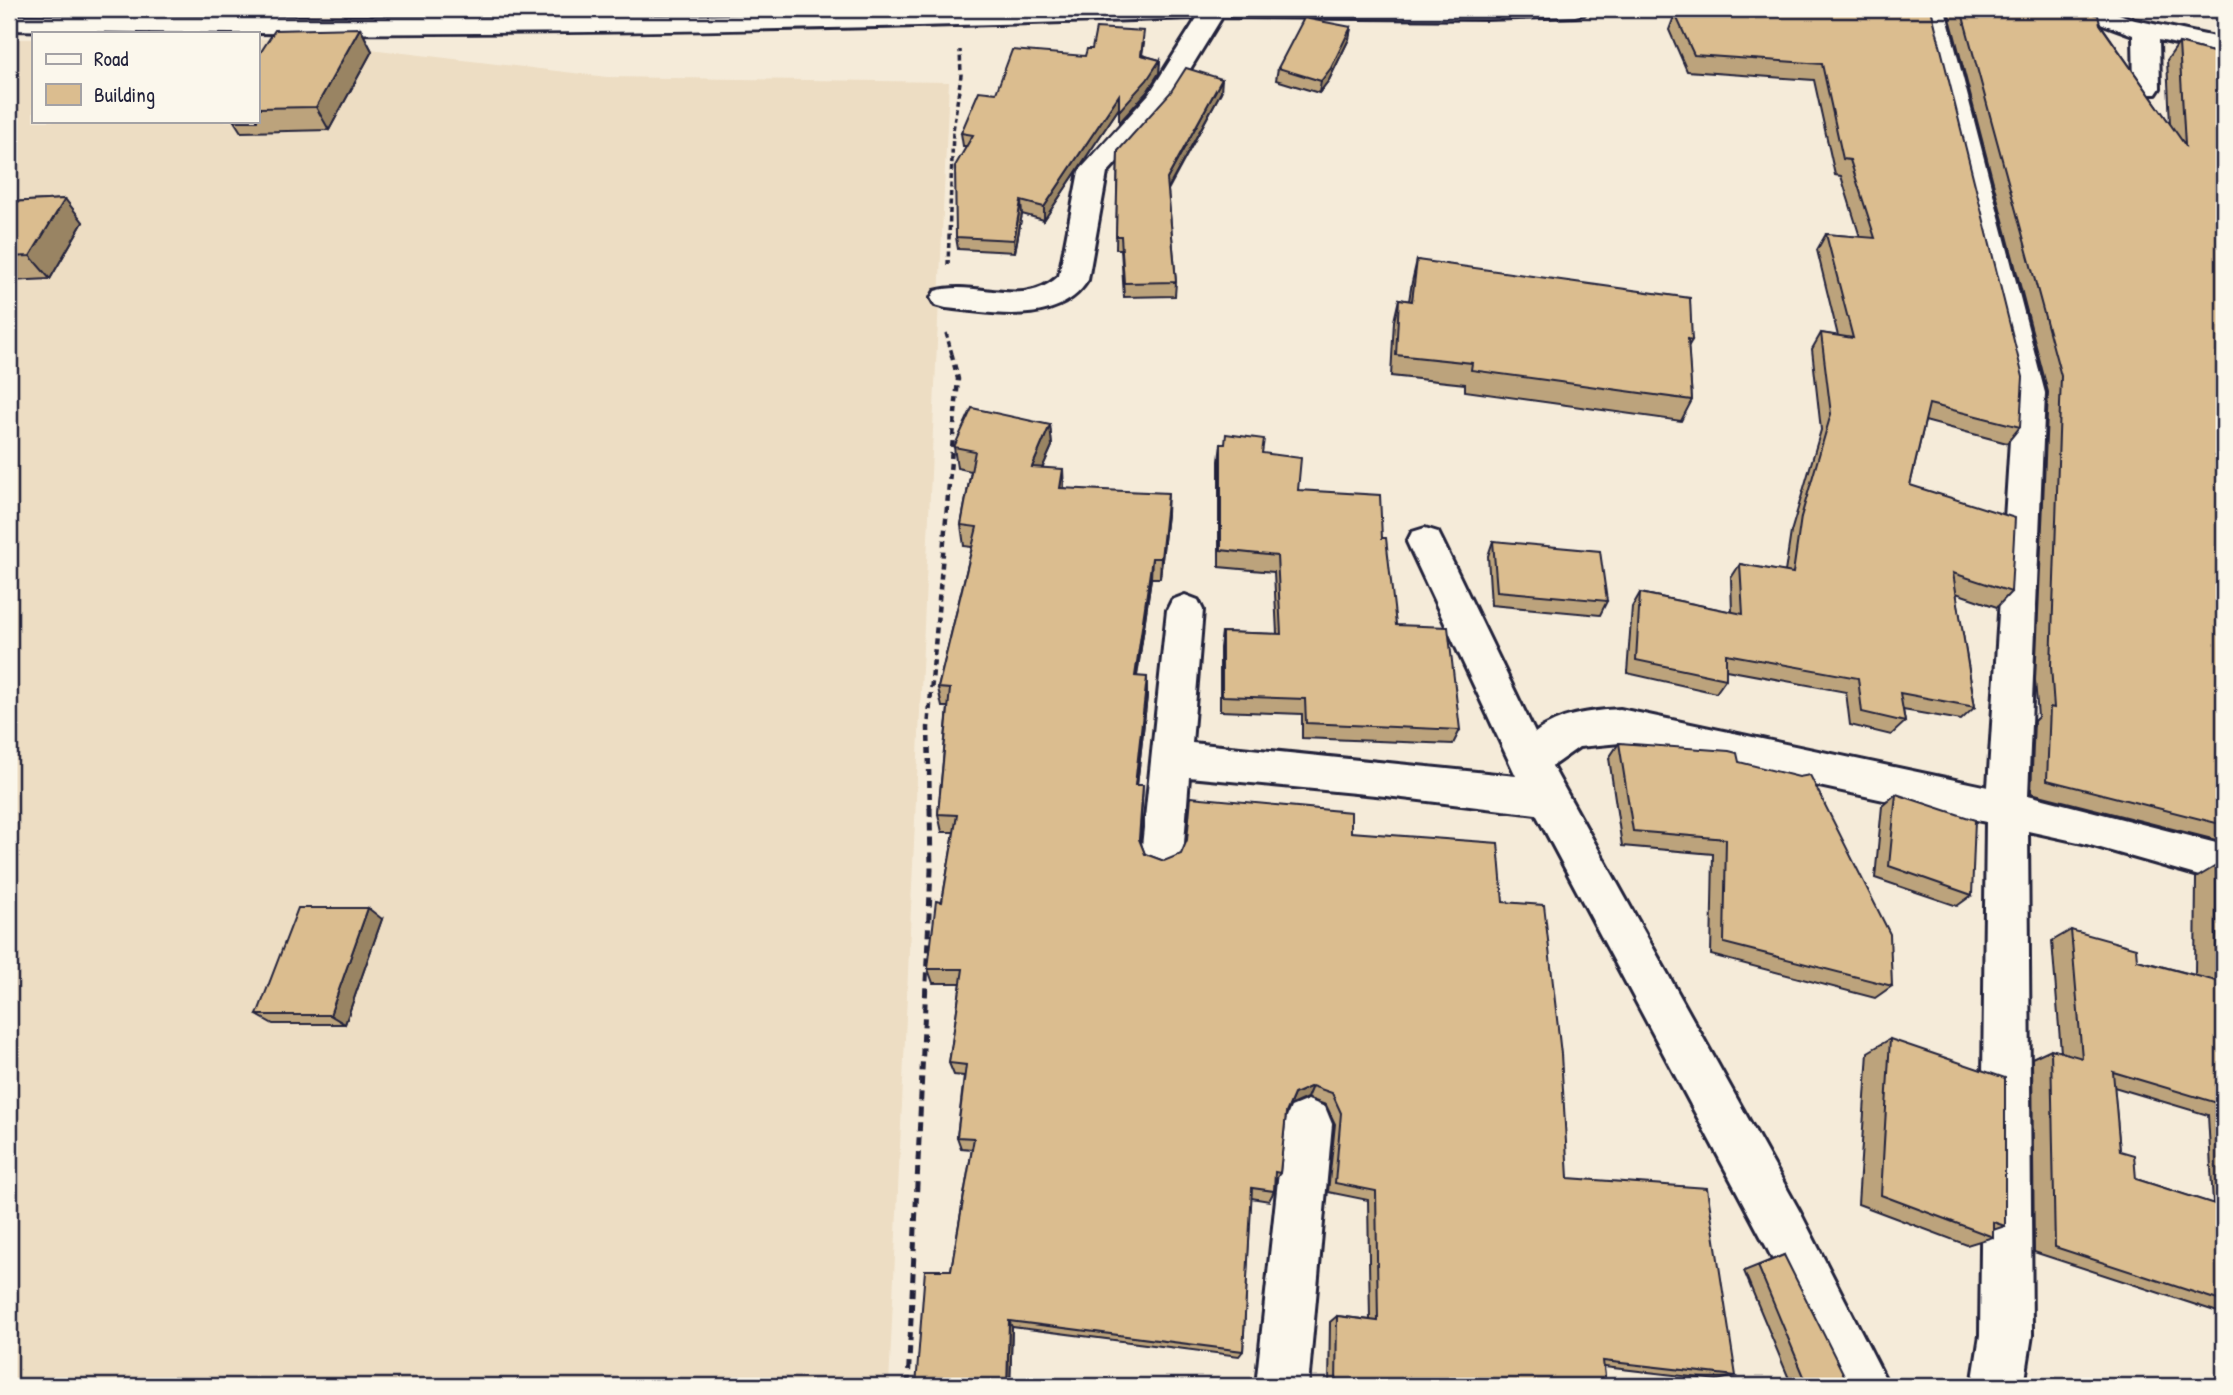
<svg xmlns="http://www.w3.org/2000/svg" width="2233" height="1395" font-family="'Patrick Hand',sans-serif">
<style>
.built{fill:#edddc3}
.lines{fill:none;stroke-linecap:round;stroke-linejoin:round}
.minor-casing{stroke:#22223b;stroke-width:6}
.path-far2{stroke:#22223b;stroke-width:3.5;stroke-dasharray:5 3.5;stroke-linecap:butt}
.path-far1{stroke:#22223b;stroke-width:4.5;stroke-dasharray:6 5;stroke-linecap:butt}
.path{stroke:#22223b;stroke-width:5;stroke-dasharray:9 6;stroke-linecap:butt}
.minor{fill:#fbf7ec;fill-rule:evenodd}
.wall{fill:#bca37b;stroke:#22223b;stroke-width:2;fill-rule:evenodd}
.shaded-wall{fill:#998464;stroke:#22223b;stroke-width:2}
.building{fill:#dbbd8f;stroke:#22223b;stroke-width:2}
</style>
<rect width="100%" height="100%" fill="#f5ebd9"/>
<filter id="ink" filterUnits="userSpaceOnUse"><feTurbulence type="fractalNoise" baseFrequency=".0143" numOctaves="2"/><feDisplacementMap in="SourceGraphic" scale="14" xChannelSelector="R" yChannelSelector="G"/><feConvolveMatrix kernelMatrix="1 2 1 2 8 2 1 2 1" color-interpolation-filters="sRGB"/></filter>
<g filter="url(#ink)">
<polygon class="built" points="9,39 33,39 33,121 257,121 257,39 285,39 607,77 949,82 889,1386 9,1386"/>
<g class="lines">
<g class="minor-casing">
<g id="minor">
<path d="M1020,9H1587L1584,14L1575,16L1486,19L1222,17L1168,105L1107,173L1088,280C1059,327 992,313 946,308L935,305L931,298L935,291C977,279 1022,310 1059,276L1079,171L1149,94L1197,18C801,31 405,38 9,30V16C346,18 683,19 1020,9Z"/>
<path d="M1921,9H1945L2045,393L2028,795L2224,845V883L2083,843L2028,831L2032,1335L2024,1386H1972L1980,1335L1986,822L1620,743L1579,747L1552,766L1800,1212L1889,1386H1835L1766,1246L1536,814L1386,796L1189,777L1183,856L1177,869L1162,875L1147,869L1141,856L1167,610L1172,600L1185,595L1198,600L1203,610L1192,743L1516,776L1407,542L1412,532L1425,528L1438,532L1443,542L1535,733C1560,714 1589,711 1620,709L1988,787L2013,393Z"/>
<polygon points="2073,9 2106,9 2135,20 2224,39 2224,55 2159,40 2160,88 2156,94 2138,94 2134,88 2133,35 2076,14"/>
<polygon points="1308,1100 1325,1107 1332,1124 1308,1386 1256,1386 1284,1124 1291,1107"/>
</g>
</g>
<g class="path-far2">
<polyline points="948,265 953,131 961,75 960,50"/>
<polyline points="946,333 952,354"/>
</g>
<polyline class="path-far1" points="930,809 928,728 958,379 951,352"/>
<polyline class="path" points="908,1386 931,870 930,808"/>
<use href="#minor" class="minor"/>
</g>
<g class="wall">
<polygon points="1740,9 1781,9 1872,12 1874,9 1931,9 2020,427 2007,443 1925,421 1910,485 2011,592 1997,607 1956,593 1975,707 1961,720 1903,710 1905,722 1891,735 1850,725 1846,692 1726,670 1726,679 1716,693 1627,673 1632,607 1640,593 1732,612 1731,578 1740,564 1785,572 1791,532 1821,430 1812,349 1821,333 1838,336 1817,250 1826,234 1860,237 1841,176 1835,175 1814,80 1687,71 1669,30 1675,14 1740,11"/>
<polygon points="1952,9 2090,9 2170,124 2167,60 2179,43 2224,55 2224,842 2031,793 2034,721 2038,717 2035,680 2048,392 1949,14"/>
<polygon points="1351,27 1349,39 1329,80 1319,93 1276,80 1278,68"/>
<polygon points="360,28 372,51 329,130 241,132 234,121 257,121 257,58"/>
<polygon points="1144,43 1142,55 1160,60 1159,73 1147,92 1119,123 1119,108 1044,220 1022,214 1015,252 958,249 956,237 966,146 963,146 961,133 996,93 1085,56 1092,49"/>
<polygon points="1221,92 1168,190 1176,282 1175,296 1124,297 1121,249 1116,249 1118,151"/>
<polygon points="65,199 83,222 50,279 9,281 9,202"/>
<polygon points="1417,260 1692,340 1688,347 1692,400 1681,421 1465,391 1465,384 1391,376 1394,321 1399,299 1409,301 1412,282"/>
<polygon points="1050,425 1052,446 1042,468 1064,488 1167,514 1160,578 1151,578 1137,676 1147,696 1137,785 1143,785 1140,841 1145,854 1164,861 1351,832 1503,902 1568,1178 1736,1376 1717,1380 1604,1367 1606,1386 1329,1386 1330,1322 1337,1316 1370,1320 1368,1200 1328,1192 1335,1124 1326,1105 1307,1098 1289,1106 1286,1113 1280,1173 1274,1182 1274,1191 1269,1201 1251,1198 1243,1351 1239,1356 1012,1327 1010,1386 916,1386 951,1270 972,1149 961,1148 957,1137 964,1076 954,1075 949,1063 961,983 933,983 928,969 942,902 954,832 942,832 938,814 948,707 942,707 938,688 972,547 964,546 961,525 971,471 957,468 954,447"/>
<polygon points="1221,444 1262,453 1298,490 1382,538 1396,625 1460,730 1453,744 1302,738 1302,714 1220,711 1220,648 1222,632 1277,634 1274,572 1219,567 1219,461"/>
<polygon points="1493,541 1607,601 1600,615 1491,605 1488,556"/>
<polygon points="1619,743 1739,762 1892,986 1875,998 1711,955 1713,854 1622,846 1609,758"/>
<polygon points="1896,794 1972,895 1957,906 1875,878 1882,806"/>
<path d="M2216,866L2224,868V1314L2034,1252L2032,1058L2051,1049L2061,1052L2052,941L2071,930L2137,960L2195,975L2196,878ZM2114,1087L2208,1115L2213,1204L2136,1179L2120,1151Z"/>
<polygon points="382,919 345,1024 273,1024 257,1015"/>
<polygon points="1890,1039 2005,1226 1993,1230 1993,1237 1967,1245 1858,1204 1868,1052"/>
<polygon points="1784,1255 1810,1386 1792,1386 1744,1271"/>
</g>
<g class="shaded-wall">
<polygon points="1351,27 1349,39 1329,80 1319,93 1321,81"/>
<polygon points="360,28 372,51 329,130 316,107"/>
<polygon points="1160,60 1159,73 1147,92 1119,123 1119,111"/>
<polygon points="1222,79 1221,92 1166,192 1167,179"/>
<polygon points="1119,95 1119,108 1044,220 1044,207"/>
<polygon points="65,199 83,222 50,279 30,256"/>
<polygon points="1021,201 1022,214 1015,252 1014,240"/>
<polygon points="1050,425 1052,446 1033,489 1032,467"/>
<polygon points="1063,469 1064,490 1060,488"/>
<polygon points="1168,493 1167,514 1160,578 1161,558"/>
<polygon points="1152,558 1151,578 1134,695 1135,676"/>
<polygon points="1147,677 1147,696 1135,803 1135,785"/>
<polygon points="368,908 382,919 345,1024 330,1015"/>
<polygon points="1312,1086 1307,1098 1289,1106 1294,1094"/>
<polygon points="1009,1321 1012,1327 1010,1386 1007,1386"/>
</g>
<g class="building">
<polygon points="1742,9 1781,9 1879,12 1877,9 1931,9 2023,377 2020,427 1929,404 1910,485 2015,518 2011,592 1953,573 1975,707 1900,693 1905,722 1862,712 1858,678 1726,654 1726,679 1636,660 1640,593 1743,614 1740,564 1793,573 1801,517 1831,414 1821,333 1853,338 1826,234 1875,238 1850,160 1843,159 1822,64 1694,55 1675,14 1743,11"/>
<polygon points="1961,9 2090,9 2094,14 2098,15 2100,24 2185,145 2179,43 2224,55 2224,825 2047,780 2050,707 2054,708 2051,666 2061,376"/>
<polygon points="1304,18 1351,27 1331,68 1321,81 1278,68"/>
<polygon points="360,28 316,107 257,108 257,58 275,30"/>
<polygon points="1096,28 1144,31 1141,55 1160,60 1147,80 1119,111 1119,95 1044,207 1021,201 1014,240 956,237 955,166 973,135 961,133 979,91 996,93 1012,50 1085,56 1087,49 1092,49"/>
<polygon points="1186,68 1222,79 1167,179 1176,282 1124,283 1121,236 1116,236 1118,151 1170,93"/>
<polygon points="65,199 30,256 9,257 9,202"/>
<polygon points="1417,260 1690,298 1692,340 1688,339 1692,400 1471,370 1472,363 1396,355 1399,299 1412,301"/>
<polygon points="972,408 1050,425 1032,467 1063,469 1060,488 1168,493 1161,558 1152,558 1135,676 1147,677 1135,785 1143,785 1139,839 1145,854 1164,861 1181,854 1187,840 1191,797 1351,812 1351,832 1498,843 1503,902 1544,905 1561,1054 1568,1178 1707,1188 1736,1376 1603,1361 1606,1386 1336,1386 1337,1316 1378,1321 1376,1191 1335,1183 1341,1113 1332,1093 1312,1086 1294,1094 1286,1113 1280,1173 1275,1172 1274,1191 1252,1188 1243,1351 1009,1321 1007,1386 916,1386 925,1270 951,1270 974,1138 957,1137 966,1065 949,1063 963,969 928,969 936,901 942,902 957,815 938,814 950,689 938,688 977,527 961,525 975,451 954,447"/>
<polygon points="1226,434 1264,439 1262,453 1301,458 1298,490 1380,495 1382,538 1386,538 1396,625 1448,627 1460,730 1306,723 1305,699 1222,696 1222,632 1281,634 1277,556 1221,550 1221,444 1225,444"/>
<polygon points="1493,541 1600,551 1607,601 1497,591"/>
<polygon points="1619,743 1729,751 1737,753 1739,762 1799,777 1810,775 1890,934 1892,986 1724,943 1726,839 1633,831"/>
<polygon points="1896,794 1975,820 1972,895 1889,866"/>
<polygon points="2216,866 2224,868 2224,1105 2113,1072 2120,1151 2134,1155 2136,1179 2224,1207 2224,1302 2055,1247 2051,1049 2082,1058 2071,930 2136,948 2137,960 2216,981"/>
<polygon points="298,908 368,908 330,1015 257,1015"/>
<polygon points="1890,1039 2005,1078 2005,1226 1993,1222 1993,1237 1881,1195"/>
<polygon points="1784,1255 1846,1379 1808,1386 1758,1266"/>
</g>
</g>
<rect width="2233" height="1395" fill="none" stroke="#fbf7ec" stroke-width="35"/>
<rect x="18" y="18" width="2198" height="1360" fill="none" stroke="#22223b" stroke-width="2.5" filter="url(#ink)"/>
<rect x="32" y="32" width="228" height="91" fill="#fbf7ec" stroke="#a4a2a5" stroke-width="2"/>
<rect x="46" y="54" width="35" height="10" fill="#fbf7ec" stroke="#a4a2a5" stroke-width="2"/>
<text x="94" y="66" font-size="21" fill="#22223b">Road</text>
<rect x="46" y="84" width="35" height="21" fill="#dbbd8f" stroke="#a4a2a5" stroke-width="2"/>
<text x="94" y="102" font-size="21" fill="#22223b">Building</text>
</svg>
